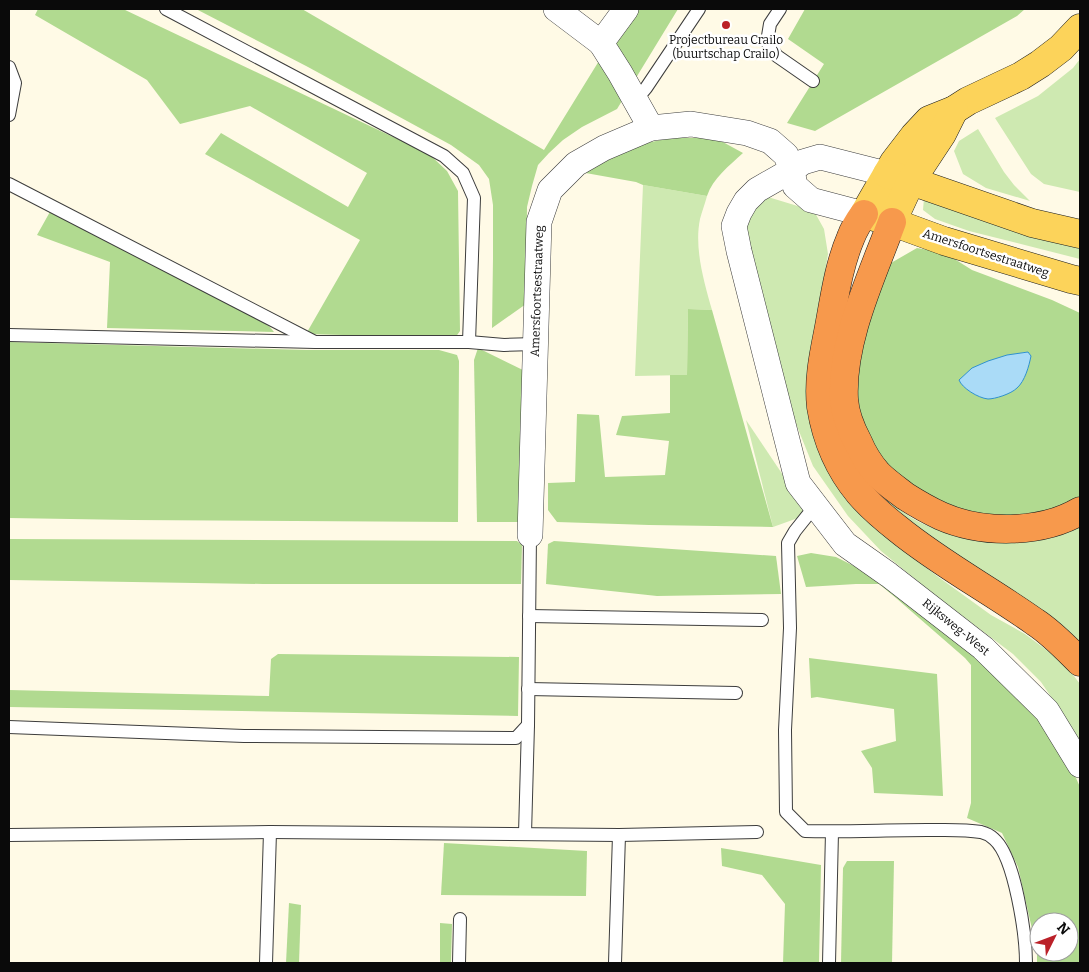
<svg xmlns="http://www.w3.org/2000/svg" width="1089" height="972" font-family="Bitter,serif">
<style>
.green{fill:#cee9b1}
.forest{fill:#b1da90;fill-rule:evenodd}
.water{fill:#aadbf7;stroke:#3091cf}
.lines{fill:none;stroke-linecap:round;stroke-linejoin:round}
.lane-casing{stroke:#3d3d3d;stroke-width:14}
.street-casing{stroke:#3d3d3d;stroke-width:26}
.primary-casing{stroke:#1b1b1b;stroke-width:29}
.highway-casing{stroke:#1b1b1b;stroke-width:29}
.lane{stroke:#fff;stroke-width:12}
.street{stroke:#fff;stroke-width:25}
.primary{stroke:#fcd35a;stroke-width:28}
.highway{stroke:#f7994c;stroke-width:28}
.poi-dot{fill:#bb2129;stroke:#fff;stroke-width:2}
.labels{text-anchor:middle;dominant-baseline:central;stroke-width:5;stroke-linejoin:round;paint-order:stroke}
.poi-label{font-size:12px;fill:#0a0a0a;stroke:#fff}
.street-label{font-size:12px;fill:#0a0a0a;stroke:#fff}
</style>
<rect width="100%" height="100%" fill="#fffae6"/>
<g class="green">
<polygon points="1080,59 1080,192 1044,184 1031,174 995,118 1038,96 1073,68"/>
<polygon points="978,129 1004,172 1014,185 1030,201 986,188 963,174 954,151 959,141"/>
<path d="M643,185L707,196C705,204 702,211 700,219C694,248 704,282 712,310L688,309L687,375L635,376Z"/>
<path d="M768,197L814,211L824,229L828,254L809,371L897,545L937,576L991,615L1025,634L1064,663L1080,684V749L1066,719L1041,682L1013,654L932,593L881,551L848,516L813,466L782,389L744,232C748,219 754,202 768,197Z"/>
<polygon points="924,198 1080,236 1080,259 969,231 935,219 923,210"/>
<polygon points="746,420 809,514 773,527"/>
<path d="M872,486C889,501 907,518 928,526C934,529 941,530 947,532L1080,522V651L877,498Z"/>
</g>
<g class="forest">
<polygon points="38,9 123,9 429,154 447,171 458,191 460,331 455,338 306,334 360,240 205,154 221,133 348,207 367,173 250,106 180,124 147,80 35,15"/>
<polygon points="196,9 302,9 544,150 631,9 678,9 617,109 582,127 563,140 549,153 538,165 532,186 527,207 526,304 492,328 493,258 493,205 489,179 479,165 451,145 308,67"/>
<polygon points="805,9 1025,9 1017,16 815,131 787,123 824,64 788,39"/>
<path d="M670,138H707L721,141L743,153C729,166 713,178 707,196L643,185L636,182L580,172L642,144Z"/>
<polygon points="51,210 260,320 270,327 274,332 107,328 110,262 37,235"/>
<path d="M917,248L945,253L972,270L1052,300L1080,313V501L1032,519L948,512L876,458L854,407L855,372L884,267ZM1028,352L975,394L1021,353Z"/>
<polygon points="688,309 712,310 773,527 649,525 557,522 548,510 548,483 575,482 577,414 599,415 605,477 665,475 669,441 616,435 622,416 670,413 670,375 687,375"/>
<polygon points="9,342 307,350 439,350 457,355 459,361 458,522 132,520 9,518"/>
<polygon points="478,348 529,373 518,522 477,522 474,360"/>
<polygon points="9,539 517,541 522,545 521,584 263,584 9,580"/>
<polygon points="554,541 776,556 781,594 657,596 546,584 548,544"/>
<path d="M811,553L836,557L872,575L956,639L1032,710L1068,760L1080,787V963H1037V951L1018,867L1002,833L967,818L971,803V665L965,658L896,598L879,584H856L806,587L797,556ZM1039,922H1069V952H1039Z"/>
<polygon points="278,654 519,657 518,716 9,707 9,690 269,696 271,659"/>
<polygon points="809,658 937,674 943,796 874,793 872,768 861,751 896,741 894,709 817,697 811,698"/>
<polygon points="444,843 587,851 586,896 441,895"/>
<polygon points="721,848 821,865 819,963 783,963 785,904 762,875 722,866"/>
<polygon points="847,861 894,861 892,963 841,963 843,868"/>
<polygon points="289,903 301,905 299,963 286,963"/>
<polygon points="440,923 452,924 451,963 440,963"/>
</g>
<path class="water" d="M1028,352L1031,356C1029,366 1025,381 1017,388C1011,394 995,399 988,399C978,398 962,388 959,380L972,368L988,361L1007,355Z"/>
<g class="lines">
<g class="lane-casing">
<g id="lane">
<polyline points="166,9 444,156 463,173 474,198 469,342"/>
<polyline points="780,9 770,24 767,42 777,56 813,81"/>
<polyline points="9,67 15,83 9,115"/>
<polyline points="636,100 646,88 699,9"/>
<polyline points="9,184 313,341"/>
<polyline points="9,335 315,342 469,342 504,345 535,344"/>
<path d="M815,506L795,531L788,543L790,628L785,730L786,812L805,831C846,832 886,830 927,830C945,830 964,829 981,832C985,833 991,836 994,839C1015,857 1026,936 1026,963"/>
<polyline points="529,616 762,620"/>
<polyline points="528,689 736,693"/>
<polyline points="9,727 244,736 516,738 528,725"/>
<polyline points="525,834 528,725 530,535"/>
<polyline points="9,835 270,832 619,835 757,832"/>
<polyline points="266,963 270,832"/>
<polyline points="459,963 460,919"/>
<polyline points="615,963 619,835"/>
<polyline points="829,963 832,832"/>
</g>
</g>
<g class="street-casing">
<g id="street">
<polyline points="556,9 601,43"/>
<polyline points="626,9 601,43 620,73 651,128"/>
<polyline points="887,174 820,157 803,162 792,170 757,190 746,201 739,213 734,226 739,251 798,483 845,544 889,575 983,648 1047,711 1080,765"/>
<polyline points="530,535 539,222 550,190 576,164 604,148 651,128 691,124 747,133 770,141 786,155 792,170 795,186 811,200 864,214"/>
</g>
</g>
<g class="primary-casing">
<g id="primary">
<polyline points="1080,28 1061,48 1040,64 1021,76 968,101 954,110 929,120 914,136 894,162 864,214 892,222 944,241 1071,279 1080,281"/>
<polyline points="887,174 911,181 1032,223 1080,234"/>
<polyline points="892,222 911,181 942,134 954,110"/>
</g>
</g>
<g class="highway-casing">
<g id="highway">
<path d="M864,214C859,221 854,229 851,237C838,267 834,301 828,332C823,357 818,382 821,407C826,438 839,469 859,493C870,506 884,518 898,529C941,564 990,590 1035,622C1052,633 1066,648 1080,662"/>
<path d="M892,222C872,276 841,340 844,399C845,414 851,429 858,442C863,454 870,465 878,474C886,482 896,489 905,496C916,503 928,510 941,516C982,534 1041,534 1080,511"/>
</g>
</g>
<use href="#lane" class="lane"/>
<use href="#street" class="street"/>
<use href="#primary" class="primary"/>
<use href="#highway" class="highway"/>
</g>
<circle class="poi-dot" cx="726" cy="25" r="5"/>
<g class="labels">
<g class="poi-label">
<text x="726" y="40">Projectbureau Crailo<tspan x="726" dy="14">(buurtschap Crailo)</tspan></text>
</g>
<g class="street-label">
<text transform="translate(986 253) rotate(18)">Amersfoortsestraatweg</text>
<text transform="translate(537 291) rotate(-88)">Amersfoortsestraatweg</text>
<text transform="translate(956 627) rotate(39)">Rijksweg-West</text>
</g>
</g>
<rect width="1089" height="972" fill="none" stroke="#0a0a0a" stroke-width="20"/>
<g transform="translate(1054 937) rotate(48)"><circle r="24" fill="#ffffff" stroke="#9d9d9d"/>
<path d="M0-4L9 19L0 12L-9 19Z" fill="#bb2129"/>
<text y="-8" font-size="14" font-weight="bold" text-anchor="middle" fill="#0a0a0a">N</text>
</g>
</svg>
